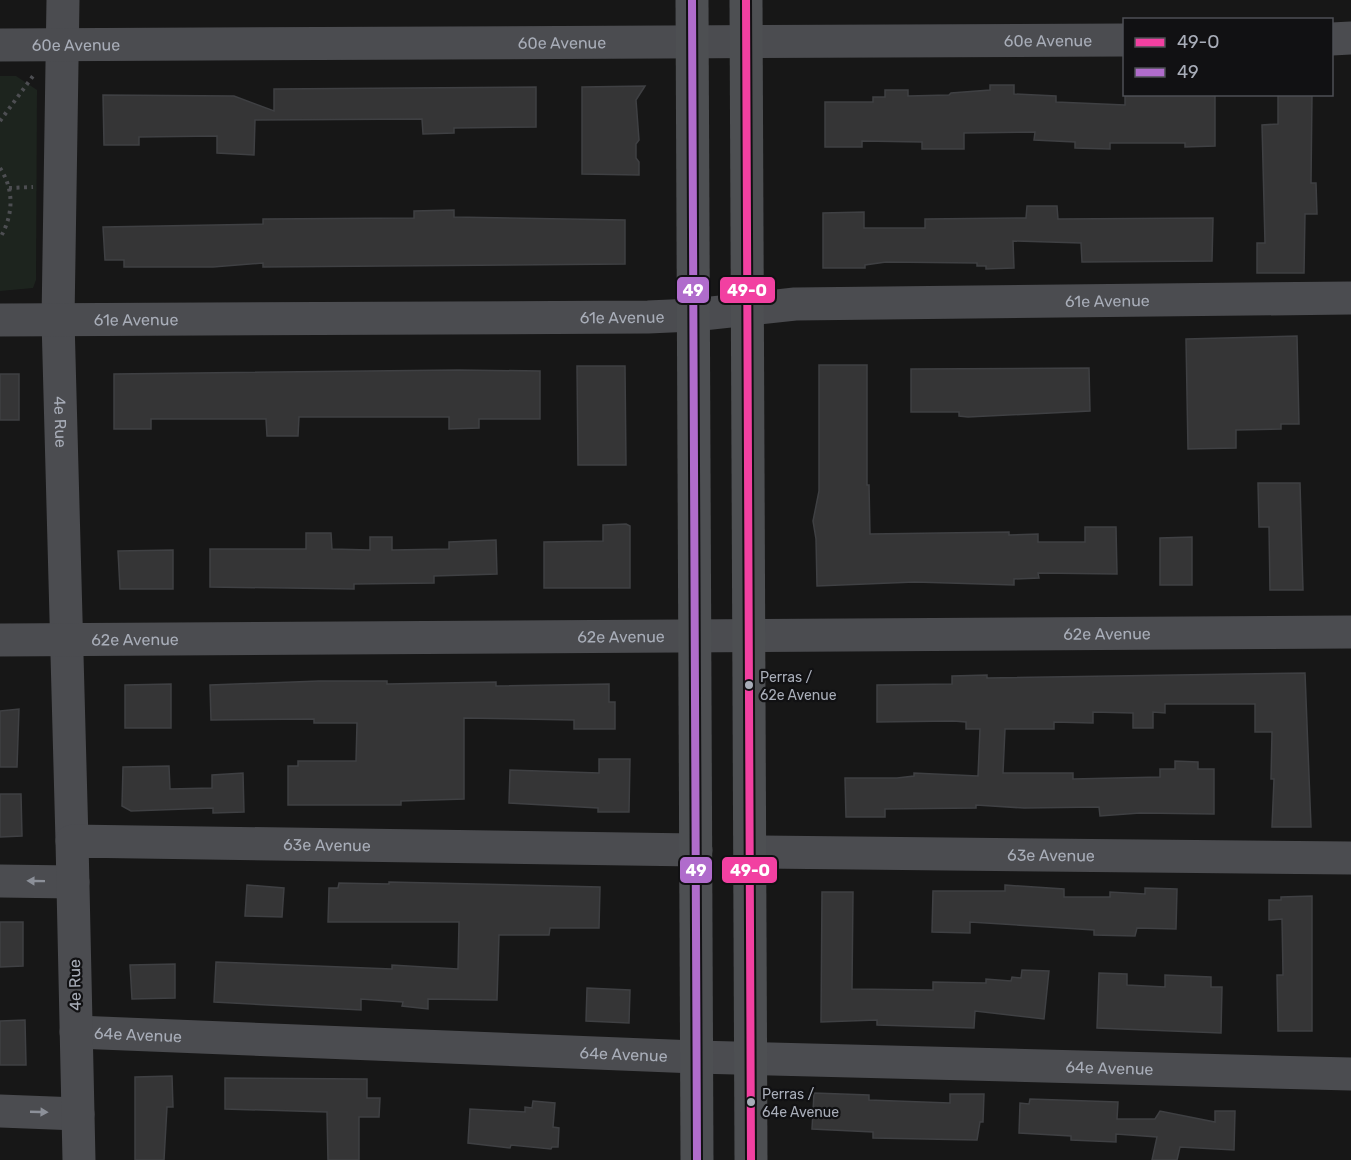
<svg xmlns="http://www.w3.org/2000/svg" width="1351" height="1160" font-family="Rubik,sans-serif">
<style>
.green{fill:#1d241e}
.building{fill:#353536;stroke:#3f4043;stroke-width:1.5}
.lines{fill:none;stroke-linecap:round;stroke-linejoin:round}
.path{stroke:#4d4e52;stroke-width:4;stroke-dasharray:3 4.5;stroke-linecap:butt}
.minor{stroke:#4b4c50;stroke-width:33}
.major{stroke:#4d4f52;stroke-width:33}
.bus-1-casing{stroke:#111113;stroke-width:12}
.bus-2-casing{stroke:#111113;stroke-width:12}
.bus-1{stroke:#f240a1;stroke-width:8}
.bus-2{stroke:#b06ccc;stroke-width:8}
.oneway{fill:#8c9099}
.bus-dot{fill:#a8adb8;stroke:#111113;stroke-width:2}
.labels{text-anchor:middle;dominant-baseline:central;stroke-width:4.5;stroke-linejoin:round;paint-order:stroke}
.bus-label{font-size:14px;fill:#a8adb8;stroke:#111113;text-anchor:start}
.street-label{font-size:16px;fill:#a8adb8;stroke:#111113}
.line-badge{stroke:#111113;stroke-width:2}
.badge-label{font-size:16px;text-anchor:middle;font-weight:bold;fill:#fff}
</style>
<rect width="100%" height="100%" fill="#171717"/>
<polygon class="green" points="0,76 16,76 37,90 36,280 33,288 0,291"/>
<g class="building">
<polygon points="990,85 1014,85 1014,94 1056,96 1056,102 1125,105 1125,96 1215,95 1215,146 1185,147 1185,143 1110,143 1110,149 1075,148 1075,142 1034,140 1035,132 964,133 964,149 922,149 922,142 862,141 862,147 825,147 825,102 873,102 873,97 885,97 885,90 908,90 908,96 949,95 951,93 990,90"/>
<polygon points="645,86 636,100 639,140 636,144 636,158 639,162 639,175 582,174 582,87"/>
<polygon points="536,87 536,127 454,128 454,133 423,134 422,119 255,120 254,155 217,153 217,136 139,137 139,145 104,145 103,95 234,96 274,111 274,89"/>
<polygon points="1278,94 1312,94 1311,183 1316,183 1317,214 1305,214 1304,273 1257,273 1257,243 1265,243 1262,125 1278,124"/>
<polygon points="1027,206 1057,206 1058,219 1213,218 1212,261 1082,262 1081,243 1013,241 1014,268 986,269 986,266 977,266 977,263 886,262 865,265 865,268 823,268 823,213 864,212 864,228 925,228 925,219 1026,218"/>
<polygon points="454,210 454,217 625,220 625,264 263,267 263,263 213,267 124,267 124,260 105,260 103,227 263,224 263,219 414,218 414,211"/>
<polygon points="1297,336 1299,424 1281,424 1281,429 1236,430 1236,448 1188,449 1186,339"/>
<polygon points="819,365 867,365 867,485 869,485 870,534 1009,532 1009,535 1038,534 1038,542 1085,542 1085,527 1116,527 1117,574 1038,573 1039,578 1014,579 1014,585 915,582 817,586 816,539 813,521 819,491"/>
<polygon points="577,366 625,366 626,465 578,465"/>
<polygon points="1089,368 1090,411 968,417 959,416 959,412 911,412 911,369"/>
<polygon points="458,370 540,371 540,419 479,419 479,428 449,429 449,417 299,417 298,436 267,436 266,419 151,419 151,429 114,429 114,374"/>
<rect x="0" y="374" width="19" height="46"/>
<polygon points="1258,483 1300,483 1303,590 1270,590 1269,527 1259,527"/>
<polygon points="626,524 630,526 630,588 544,588 544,542 603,541 603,525"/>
<polygon points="306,533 331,533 332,549 370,550 370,537 392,537 392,550 449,549 449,542 496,540 497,574 434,576 434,583 354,584 354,589 210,587 210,549 306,549"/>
<polygon points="1192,537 1192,585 1160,585 1160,538"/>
<polygon points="173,550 173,589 120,589 118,551"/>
<polygon points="1305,673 1311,827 1272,827 1274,779 1271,779 1272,732 1255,732 1255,704 1165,704 1165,713 1153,712 1153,728 1133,728 1133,713 1093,712 1093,723 1054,722 1054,729 1005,729 1003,773 1073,773 1073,779 1160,777 1160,769 1175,769 1175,761 1198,762 1198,769 1214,769 1214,814 1140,813 1100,816 1099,807 1024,808 976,805 976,808 885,809 885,817 846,817 845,778 897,778 914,776 914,773 978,776 980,729 966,729 966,722 953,721 877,722 877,685 952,684 952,676 987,675 987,678"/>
<polygon points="319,681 387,681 387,684 496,682 496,686 609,684 609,702 615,702 615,729 574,729 574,720 464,718 464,799 401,801 401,805 288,805 288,766 298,766 298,761 356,761 357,723 314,723 314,719 211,720 210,685"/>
<polygon points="171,684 171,728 125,728 125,685"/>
<polygon points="19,709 17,767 0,767 0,711"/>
<polygon points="599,759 630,759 629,812 598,812 598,808 509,803 510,770 599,773"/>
<polygon points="169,766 170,789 212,788 212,775 243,773 244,812 213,813 213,808 131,811 122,806 123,767"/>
<polygon points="0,794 21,794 22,836 0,837"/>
<polygon points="389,882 600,887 599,928 550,928 549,935 499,935 497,1000 428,999 428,1009 402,1006 403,1002 361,999 361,1010 214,1002 216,962 392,969 392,965 458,969 459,922 328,922 329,888 338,888 339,883 389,884"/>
<polygon points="247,885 284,888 282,917 245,916"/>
<polygon points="1005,885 1064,889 1064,897 1110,897 1110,892 1145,894 1145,888 1177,889 1176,929 1137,928 1135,936 1094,935 1094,930 970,922 970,933 932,932 933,891 1005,891"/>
<polygon points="822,892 853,892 852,989 933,990 933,982 986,983 986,979 1011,981 1012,977 1021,978 1022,970 1049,971 1044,1019 975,1011 974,1028 877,1025 877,1020 821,1022"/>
<polygon points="1312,896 1312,1031 1278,1031 1277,975 1283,975 1282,919 1269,920 1269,900 1281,900 1281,897"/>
<polygon points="0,922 23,922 23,966 0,967"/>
<polygon points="175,964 175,998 132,999 130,965"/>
<polygon points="1099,973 1127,974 1127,985 1165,987 1165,975 1211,977 1211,987 1222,987 1221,1033 1097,1028"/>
<polygon points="587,988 630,990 629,1023 586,1021"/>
<polygon points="25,1020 26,1065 0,1065 0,1021"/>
<polygon points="172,1076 173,1107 167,1107 164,1160 135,1160 135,1077"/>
<polygon points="225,1078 367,1079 367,1098 380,1098 379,1117 359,1117 359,1160 328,1160 327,1112 225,1109"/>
<polygon points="814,1093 869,1095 869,1100 950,1103 950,1094 984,1094 983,1122 980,1122 977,1140 873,1138 873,1132 812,1129"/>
<polygon points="1030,1099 1118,1102 1117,1119 1155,1119 1160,1111 1215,1122 1215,1111 1235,1111 1234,1150 1180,1147 1177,1160 1152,1160 1157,1137 1116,1134 1116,1142 1071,1140 1071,1136 1019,1133 1020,1103 1029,1104"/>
<polygon points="533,1101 555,1103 553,1127 559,1128 558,1147 552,1147 551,1149 511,1145 510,1148 468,1143 470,1109 525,1112 525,1107 532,1108"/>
</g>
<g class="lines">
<g class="path">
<polyline points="0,121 33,76"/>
<path d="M0,168C15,191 13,216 0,238"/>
<polyline points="9,188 33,187"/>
</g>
<g class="minor">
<path id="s1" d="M63,0L58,320L72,841"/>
<polyline points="1332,39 1351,38"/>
<path id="s2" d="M0,45L1124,40"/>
<path id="s3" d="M0,320L648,317L693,315L795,304L1351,298"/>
<path id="s4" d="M0,640L1351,632"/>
<path id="s5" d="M751,852L1351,858"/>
<polyline points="0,881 73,882"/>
<path id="s6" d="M76,1032L696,1057L1351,1074"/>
<polyline points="0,1111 78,1114"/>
<path id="s7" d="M79,1160L72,841L696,850"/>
</g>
<g class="major">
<polyline points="692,0 697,1160"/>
<polyline points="746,0 751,1160"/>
</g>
<g class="bus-1-casing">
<polyline id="bus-1" points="746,0 751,1160"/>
</g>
<g class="bus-2-casing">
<polyline id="bus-2" points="692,0 697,1160"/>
</g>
<use href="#bus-1" class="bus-1"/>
<use href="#bus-2" class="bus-2"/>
</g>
<defs><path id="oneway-solid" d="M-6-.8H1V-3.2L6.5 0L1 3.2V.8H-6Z" transform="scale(1.5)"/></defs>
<g class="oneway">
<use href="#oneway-solid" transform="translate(36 881) rotate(-179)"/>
<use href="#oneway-solid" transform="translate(39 1112) rotate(2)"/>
</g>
<g class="bus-dot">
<circle cx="749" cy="685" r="5"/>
<circle cx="751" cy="1102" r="5"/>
</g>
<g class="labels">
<g class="bus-label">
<text x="760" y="677">Perras /<tspan x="760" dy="18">62e Avenue</tspan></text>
<text x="762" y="1094">Perras /<tspan x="762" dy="18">64e Avenue</tspan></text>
</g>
<g class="street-label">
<text stroke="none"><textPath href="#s2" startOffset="1048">60e Avenue</textPath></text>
<text stroke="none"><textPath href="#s2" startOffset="562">60e Avenue</textPath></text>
<text stroke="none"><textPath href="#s2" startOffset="76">60e Avenue</textPath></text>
<text stroke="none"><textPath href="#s3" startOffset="1108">61e Avenue</textPath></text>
<text stroke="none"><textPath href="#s3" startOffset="622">61e Avenue</textPath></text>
<text stroke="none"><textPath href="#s3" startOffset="136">61e Avenue</textPath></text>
<text stroke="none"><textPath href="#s1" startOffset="422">4e Rue</textPath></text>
<text stroke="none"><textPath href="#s4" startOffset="1107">62e Avenue</textPath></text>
<text stroke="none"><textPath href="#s4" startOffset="621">62e Avenue</textPath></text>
<text stroke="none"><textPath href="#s4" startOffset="135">62e Avenue</textPath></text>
<text stroke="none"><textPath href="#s7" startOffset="574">63e Avenue</textPath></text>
<text stroke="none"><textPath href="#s5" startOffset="300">63e Avenue</textPath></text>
<text transform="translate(75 985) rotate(-91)">4e Rue</text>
<text stroke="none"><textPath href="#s6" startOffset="62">64e Avenue</textPath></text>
<text stroke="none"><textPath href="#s6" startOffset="548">64e Avenue</textPath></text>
<text stroke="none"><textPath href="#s6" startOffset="1034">64e Avenue</textPath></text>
</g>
</g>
<g class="line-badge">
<rect x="676" y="276" width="34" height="28" rx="6" fill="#b06ccc"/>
<rect x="719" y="276" width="57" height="28" rx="6" fill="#f240a1"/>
<rect x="679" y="856" width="34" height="28" rx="6" fill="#b06ccc"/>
<rect x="721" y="856" width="57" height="28" rx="6" fill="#f240a1"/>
</g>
<g class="badge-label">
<text x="693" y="296">49</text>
<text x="747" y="296">49-O</text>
<text x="696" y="876">49</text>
<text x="750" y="876">49-O</text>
</g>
<rect x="1123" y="18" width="210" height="78" fill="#111113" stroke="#4d4f55" stroke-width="1.5"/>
<rect x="1135" y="38" width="30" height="9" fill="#f240a1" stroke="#4d4f55" stroke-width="1.5"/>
<text x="1177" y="48" font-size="18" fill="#a8adb8">49-O</text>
<rect x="1135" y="68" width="30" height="9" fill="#b06ccc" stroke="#4d4f55" stroke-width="1.5"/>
<text x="1177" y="78" font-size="18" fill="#a8adb8">49</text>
</svg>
